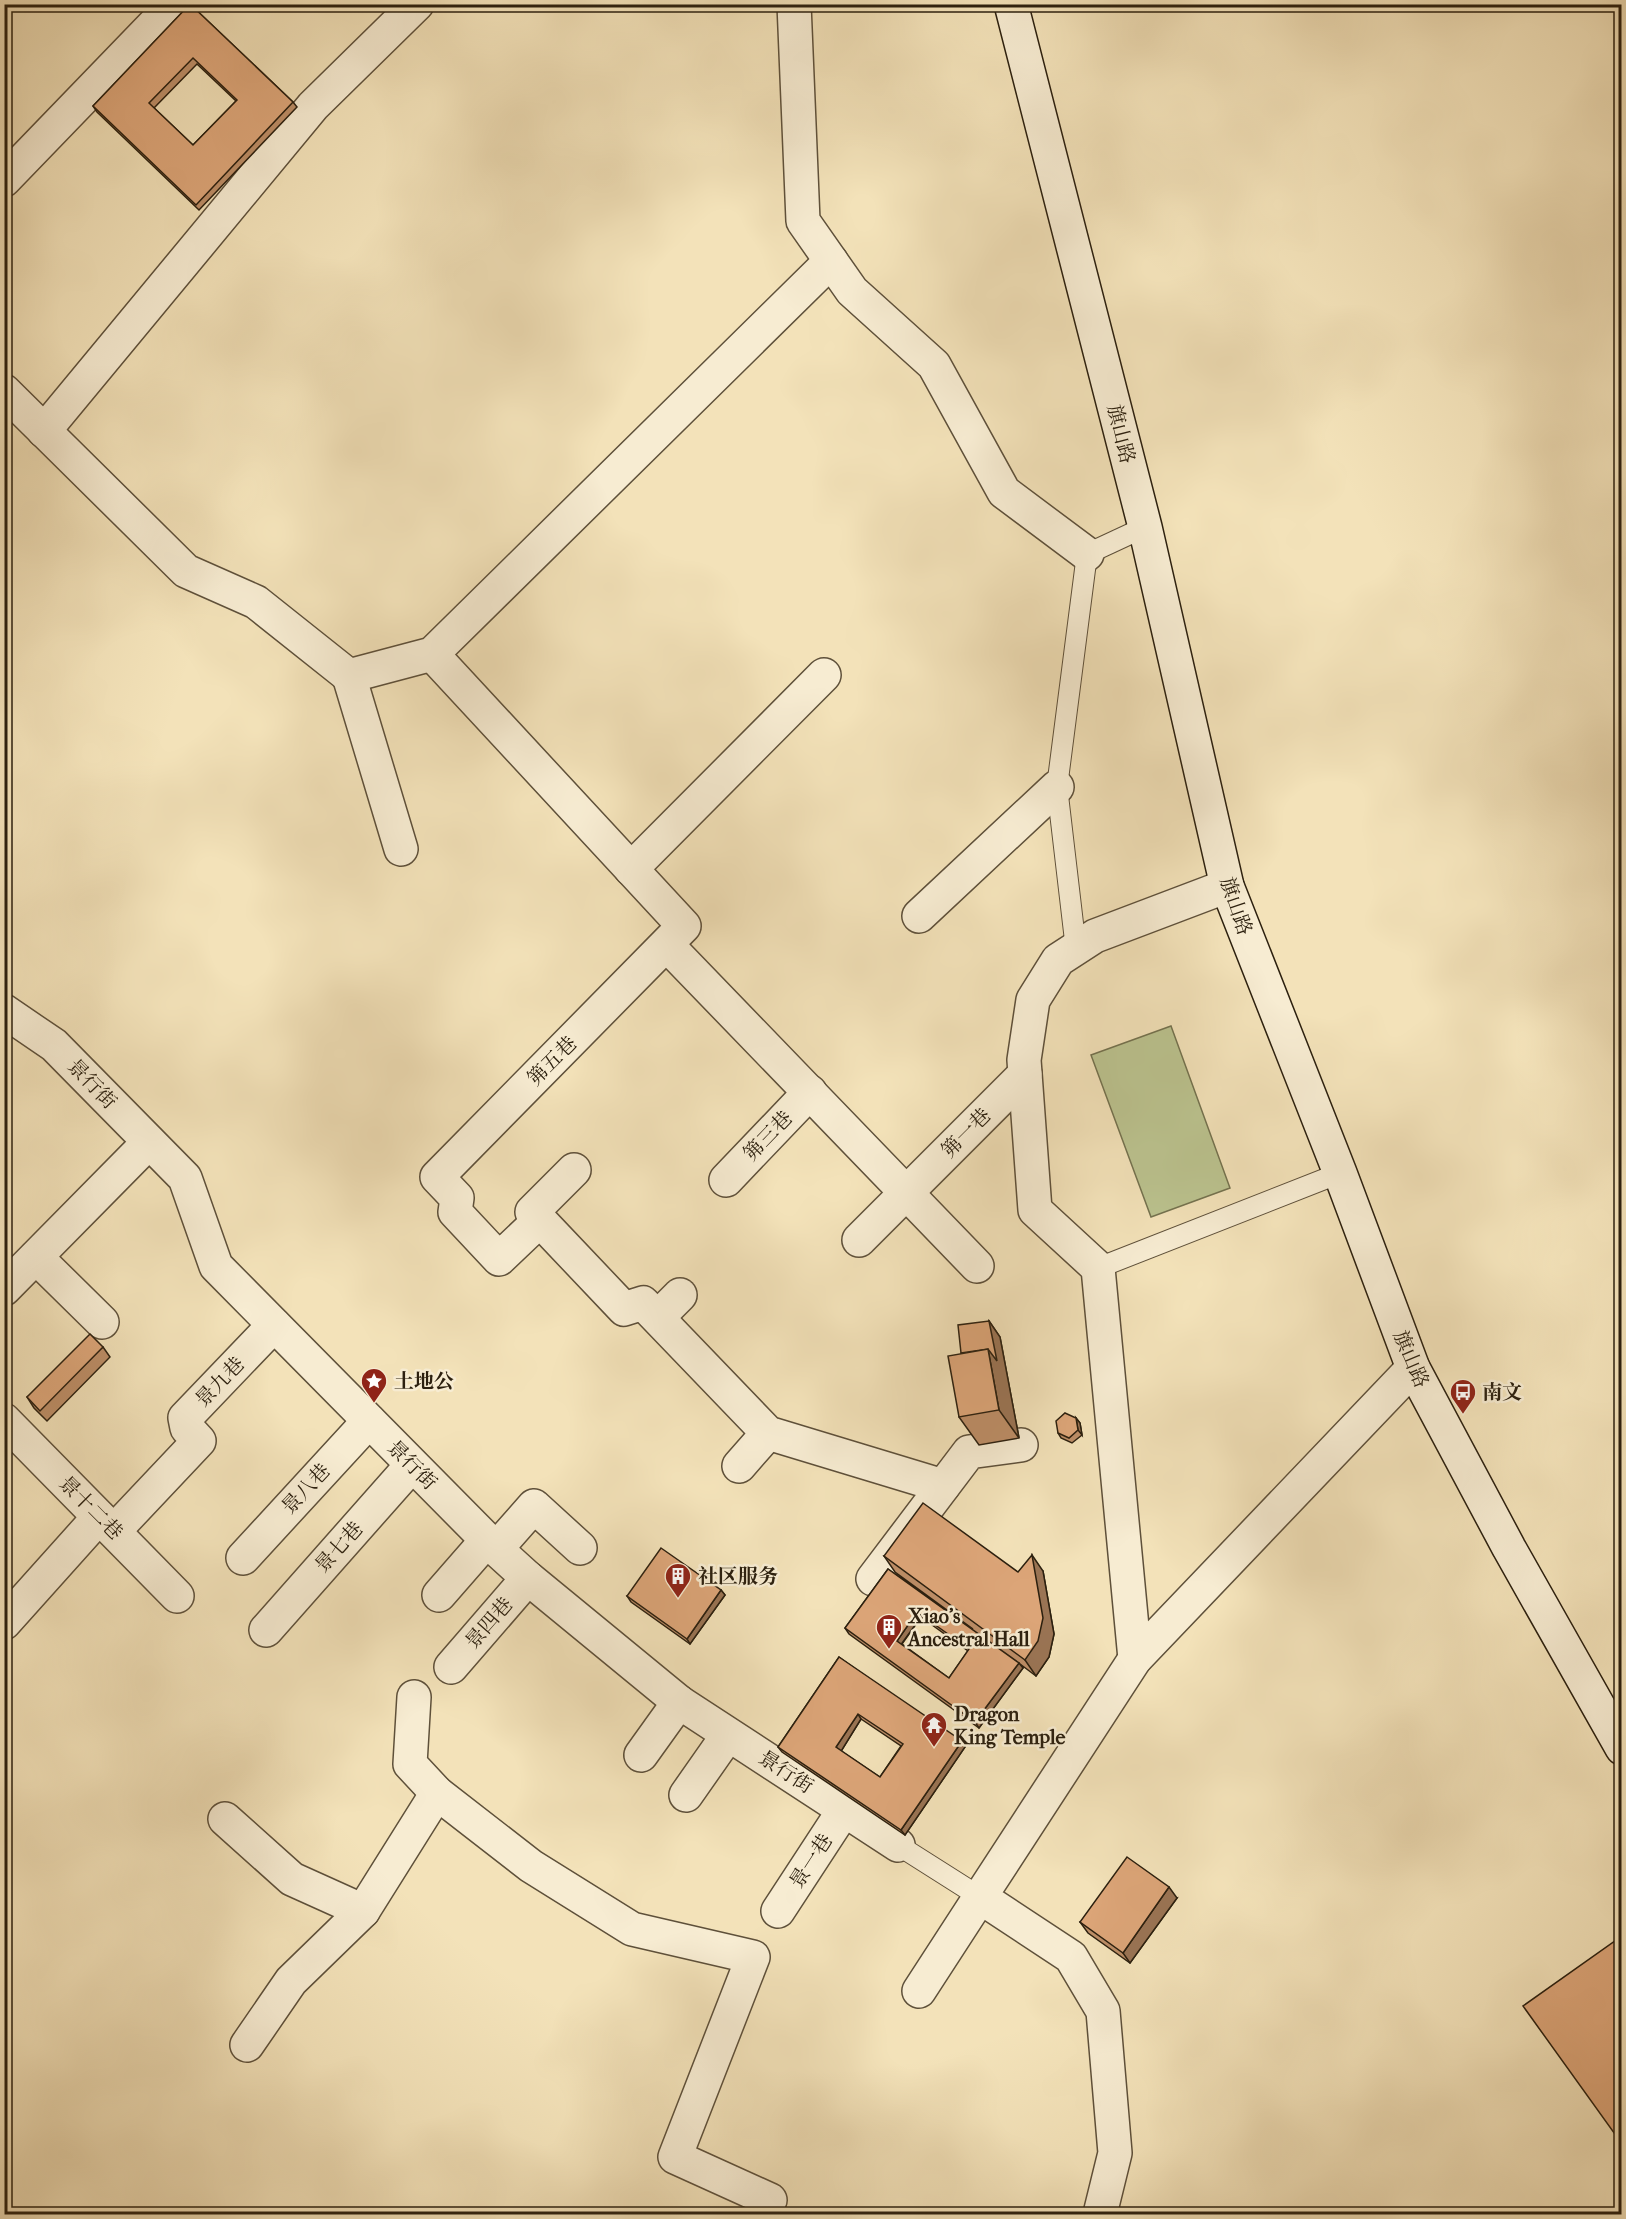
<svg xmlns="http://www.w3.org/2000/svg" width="1626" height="2219" font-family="'IM FELL French Canon','Noto Serif SC',serif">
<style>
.grass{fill:#bbc38f;stroke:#74724f;stroke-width:1.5}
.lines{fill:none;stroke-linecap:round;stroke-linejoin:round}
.lane-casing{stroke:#5e503a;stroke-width:22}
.street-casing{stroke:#5e503a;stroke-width:36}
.secondary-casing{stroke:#2c200f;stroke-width:36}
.lane{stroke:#f7ecd2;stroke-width:20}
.street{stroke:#f7ecd2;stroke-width:33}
.secondary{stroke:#f7ecd2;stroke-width:33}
.wall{fill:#bd8e67;stroke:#2c200f;stroke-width:1.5;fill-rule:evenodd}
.shaded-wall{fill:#9a7454;stroke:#2c200f;stroke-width:1.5}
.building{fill:#dca578;stroke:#2c200f;stroke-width:1.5;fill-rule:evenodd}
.labels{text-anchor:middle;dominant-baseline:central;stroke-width:5;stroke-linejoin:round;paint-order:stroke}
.street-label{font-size:20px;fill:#2c200f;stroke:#f7ecd2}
.poi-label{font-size:20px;font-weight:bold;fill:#2c200f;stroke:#f7ecd2;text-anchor:start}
</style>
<rect width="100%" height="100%" fill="#f3e2b9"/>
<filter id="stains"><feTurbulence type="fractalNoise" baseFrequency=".00333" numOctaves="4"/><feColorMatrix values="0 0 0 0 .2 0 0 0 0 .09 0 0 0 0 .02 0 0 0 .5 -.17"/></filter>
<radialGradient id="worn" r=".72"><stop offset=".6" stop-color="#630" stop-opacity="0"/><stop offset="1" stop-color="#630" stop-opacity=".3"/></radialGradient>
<polygon class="grass" points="1171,1026 1230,1188 1151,1217 1091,1055"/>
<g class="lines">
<g class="lane-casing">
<g id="lane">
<polyline points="1076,949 1057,787 1087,554 1145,527"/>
<polyline points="1098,1268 1340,1173"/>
<polyline points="898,1845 980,1897"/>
</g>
</g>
<g class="street-casing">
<g id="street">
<polyline points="794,4 803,221 852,291 934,365 1004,492 1087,554"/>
<polyline points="4,180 174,4"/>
<polyline points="4,391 186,571 256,602 349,676 432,654 831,261"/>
<polyline points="44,431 313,106 417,4"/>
<polyline points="432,654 684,926 437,1177 457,1198 455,1212 499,1259 539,1221"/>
<polyline points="349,676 401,849"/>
<polyline points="631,869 824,675"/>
<polyline points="919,916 1057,787"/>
<polyline points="667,945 977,1266"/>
<polyline points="4,1011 54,1045 185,1178 216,1266 496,1549 528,1578 679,1702 898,1845"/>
<polyline points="574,1170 532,1212 624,1309 643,1303 768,1433 943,1486"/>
<polyline points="726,1180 810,1092"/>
<polyline points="859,1240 1025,1074"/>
<polyline points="36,1257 102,1322"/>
<polyline points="4,1289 149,1142"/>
<polyline points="658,1317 680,1295"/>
<polyline points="4,1420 177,1596"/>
<polyline points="739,1466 768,1433"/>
<polyline points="114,1531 199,1441 187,1428 185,1418 274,1325"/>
<polyline points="496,1549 534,1506 580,1548"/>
<polyline points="243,1558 369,1421"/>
<polyline points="873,1579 969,1452 1021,1445"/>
<polyline points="439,1595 487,1540"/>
<polyline points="4,1623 99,1517"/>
<polyline points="266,1630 412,1465"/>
<polyline points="1135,1659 1098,1268 1035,1210 1024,1060 1033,1000 1058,960 1095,936 1227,886"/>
<polyline points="451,1667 528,1578"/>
<polyline points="414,1697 410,1764 437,1793 531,1866 632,1929 753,1957 675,2157 770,2200 762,2214"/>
<polyline points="641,1755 679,1702"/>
<polyline points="686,1795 728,1735"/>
<polyline points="225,1819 292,1879 363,1911"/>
<polyline points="778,1911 844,1810"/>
<polyline points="919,1991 980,1897"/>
<polyline points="247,2045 291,1981 363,1911 437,1793"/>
<polyline points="1100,2214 1115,2153 1103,2011 1071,1957 980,1897 1135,1659 1413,1368"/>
</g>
</g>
<g class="secondary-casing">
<polyline id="secondary" points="1011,4 1145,527 1227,886 1340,1173 1413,1368 1509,1548 1622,1748"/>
</g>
<use href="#lane" class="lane"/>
<use href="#street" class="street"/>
<use href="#secondary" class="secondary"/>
</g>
<g class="wall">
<path d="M190,4L293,102L297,107L199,210L97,112L93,106ZM197,64L236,101L193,145L154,108Z"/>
<polygon points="989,1321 1000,1337 1019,1438 979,1445 959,1417 961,1353"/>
<polygon points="103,1347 110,1357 47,1421 34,1408 27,1397"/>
<polygon points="1076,1418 1080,1423 1082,1435 1072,1443 1061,1438 1058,1433"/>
<path d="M884,1556L1018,1572L1043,1571L1054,1634L1049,1657L1036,1676L1020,1664L1023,1668L979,1728L849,1634L845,1628L888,1569L973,1629L895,1572ZM921,1617L968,1651L949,1678L902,1644Z"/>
<polygon points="721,1590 725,1595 690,1644 631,1602 627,1596"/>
<path d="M839,1657L965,1747L905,1835L782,1752L778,1747ZM861,1719L901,1746L880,1777L841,1751Z"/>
<polygon points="1177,1898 1130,1963 1088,1933 1080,1922"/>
</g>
<g class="shaded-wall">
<polygon points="989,1321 1000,1337 1019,1438 999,1410 988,1349"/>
<polygon points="1076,1418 1080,1423 1082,1435 1078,1430"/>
<polygon points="1032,1555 1043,1571 1054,1634 1049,1657 1036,1676 1025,1660"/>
<polygon points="721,1590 725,1595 690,1644 687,1639"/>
<polygon points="917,1612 921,1617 900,1646 897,1641"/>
<polygon points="1019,1663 1023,1668 979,1728 975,1722"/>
<polygon points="858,1714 861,1719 840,1753 836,1747"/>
<polygon points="962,1741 965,1747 905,1835 901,1830"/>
<polygon points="1169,1887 1177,1898 1130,1963 1123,1953"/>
</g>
<g class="building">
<path d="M190,4L293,102L196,205L93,106ZM193,58L237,100L193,145L149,103Z"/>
<polygon points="989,1321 997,1361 988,1349 961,1353 958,1325"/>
<polygon points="90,1334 103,1347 40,1411 27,1397"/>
<polygon points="988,1349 999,1410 959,1417 948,1356"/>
<polygon points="1065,1413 1076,1418 1078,1430 1069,1438 1058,1433 1056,1421"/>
<polygon points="923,1503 1018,1572 1032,1555 1043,1618 1038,1641 1025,1660 884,1556"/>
<polygon points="661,1548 721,1590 687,1639 627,1596"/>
<path d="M888,1569L1019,1663L975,1722L845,1628ZM917,1612L969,1649L949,1678L897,1641Z"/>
<path d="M839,1657L962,1741L901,1830L778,1747ZM858,1714L903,1744L880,1777L836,1747Z"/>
<polygon points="1127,1857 1169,1887 1123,1953 1080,1922"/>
<polygon points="1622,1936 1622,2144 1523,2006"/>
</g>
<defs>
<g id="sight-pin" transform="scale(1.35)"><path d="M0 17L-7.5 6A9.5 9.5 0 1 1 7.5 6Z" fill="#8f2418" stroke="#f7ecd2"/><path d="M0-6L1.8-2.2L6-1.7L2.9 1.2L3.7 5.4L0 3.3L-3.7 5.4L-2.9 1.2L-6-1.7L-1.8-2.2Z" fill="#fff"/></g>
<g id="bus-pin" transform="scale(1.35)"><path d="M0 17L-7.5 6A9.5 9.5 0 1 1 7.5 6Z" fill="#8f2418" stroke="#f7ecd2"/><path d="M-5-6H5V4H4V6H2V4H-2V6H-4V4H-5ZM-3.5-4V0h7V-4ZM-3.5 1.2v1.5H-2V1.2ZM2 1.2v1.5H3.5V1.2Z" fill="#fff"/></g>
<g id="building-pin" transform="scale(1.35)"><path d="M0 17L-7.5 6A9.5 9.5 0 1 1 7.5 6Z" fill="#8f2418" stroke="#f7ecd2"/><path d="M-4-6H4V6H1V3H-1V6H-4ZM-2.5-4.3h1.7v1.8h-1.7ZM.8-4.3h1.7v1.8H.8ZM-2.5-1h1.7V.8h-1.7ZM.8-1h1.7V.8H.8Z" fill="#fff"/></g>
<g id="temple-pin" transform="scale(1.35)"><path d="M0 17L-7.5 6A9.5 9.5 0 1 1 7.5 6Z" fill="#8f2418" stroke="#f7ecd2"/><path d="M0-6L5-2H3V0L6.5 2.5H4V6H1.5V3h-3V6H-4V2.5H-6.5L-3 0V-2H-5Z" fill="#fff"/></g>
</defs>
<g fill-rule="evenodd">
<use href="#sight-pin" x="374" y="1381"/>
<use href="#bus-pin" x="1463" y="1392"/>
<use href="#building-pin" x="678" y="1576"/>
<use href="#building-pin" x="889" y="1627"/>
<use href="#temple-pin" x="934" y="1725"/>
</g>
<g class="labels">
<g class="street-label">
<text transform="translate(1121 434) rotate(76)">旗山路</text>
<text transform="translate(1236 906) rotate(71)">旗山路</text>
<text transform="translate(552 1061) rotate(-45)">笰五巷</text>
<text transform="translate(92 1084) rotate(46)">景行街</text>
<text transform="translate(966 1133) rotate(-45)">笰一巷</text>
<text transform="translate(768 1136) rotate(-46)">笰三巷</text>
<text transform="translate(1411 1359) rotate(67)">旗山路</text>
<text transform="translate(220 1382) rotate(-46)">景九巷</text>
<text transform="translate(412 1465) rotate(45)">景行街</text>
<text transform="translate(306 1489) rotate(-47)">景八巷</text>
<text transform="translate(91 1508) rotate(45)">景十二巷</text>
<text transform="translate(339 1547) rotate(-48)">景七巷</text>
<text transform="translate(489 1623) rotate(-49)">景四巷</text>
<text transform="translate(786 1772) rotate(33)">景行街</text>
<text transform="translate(811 1861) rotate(-57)">景一巷</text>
</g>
<g class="poi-label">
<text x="394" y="1381">土地公</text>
<text x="1482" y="1392">南文</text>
<text x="698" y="1576">社区服务</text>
<text x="908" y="1616">Xiao's<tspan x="908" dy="23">Ancestral Hall</tspan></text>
<text x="954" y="1714">Dragon<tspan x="954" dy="23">King Temple</tspan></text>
</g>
</g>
<rect width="1626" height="2219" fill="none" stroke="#f3e2b9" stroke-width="24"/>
<rect x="6" y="6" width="1614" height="2207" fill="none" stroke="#2c200f" stroke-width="3"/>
<rect x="12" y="12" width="1602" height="2195" fill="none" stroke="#2c200f" stroke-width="1.5"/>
<rect width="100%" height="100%" filter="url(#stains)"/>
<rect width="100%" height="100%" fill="url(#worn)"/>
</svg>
